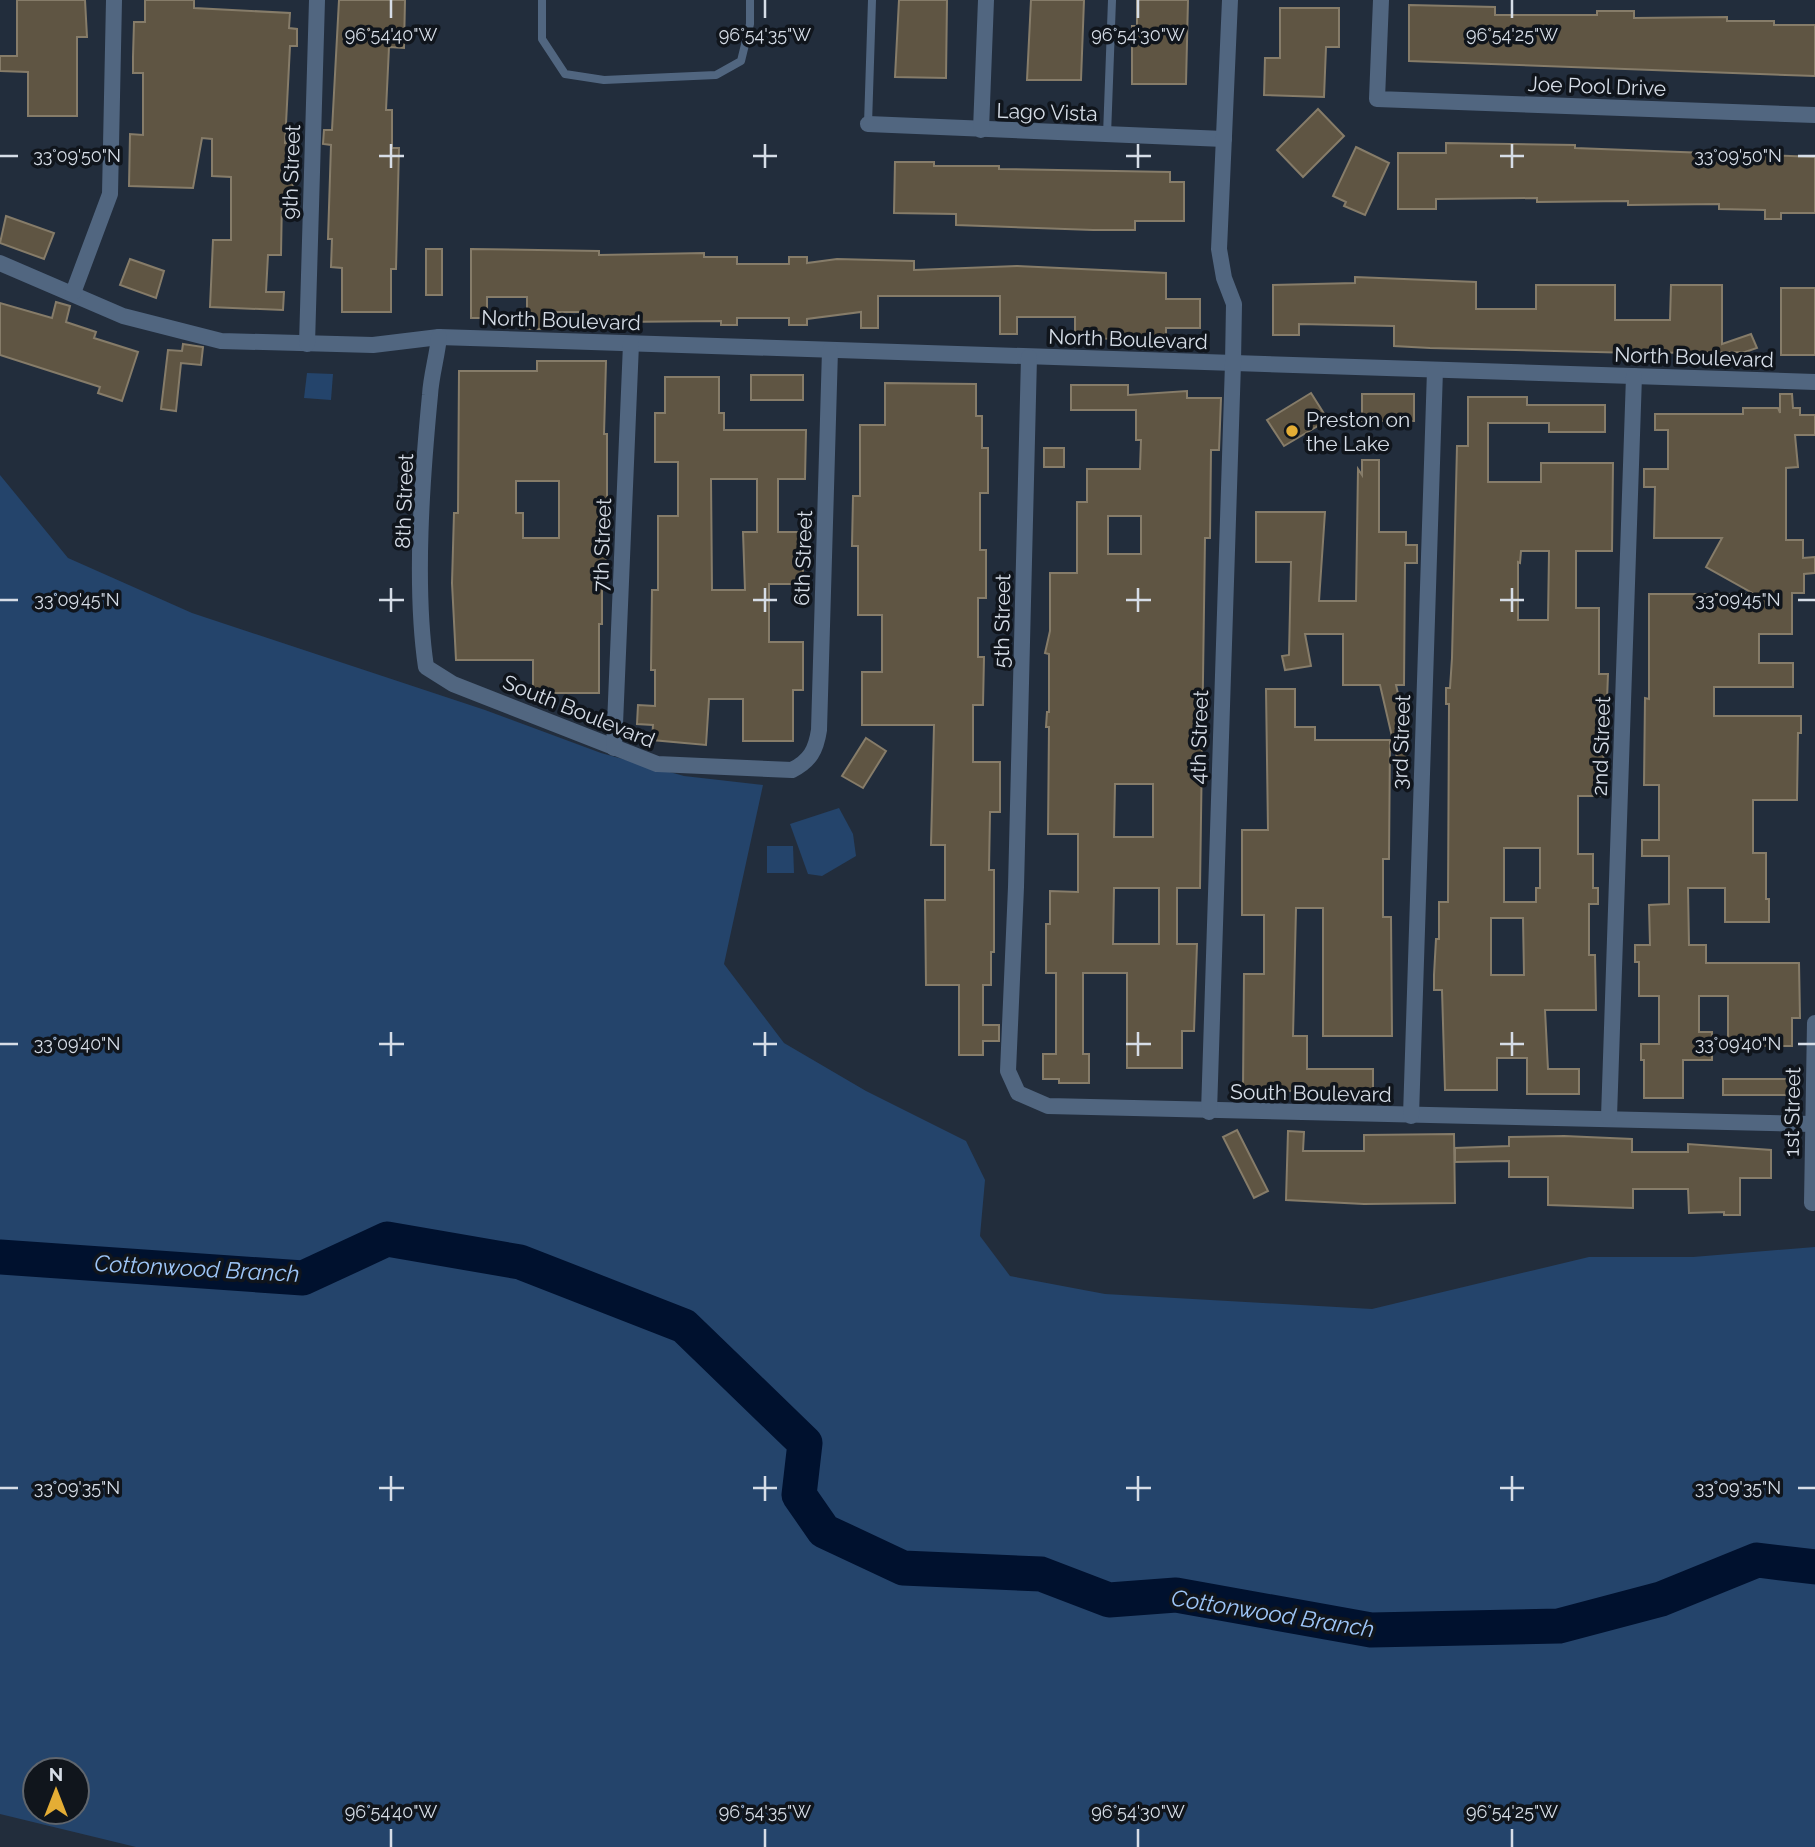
<svg xmlns="http://www.w3.org/2000/svg" width="1815" height="1847" font-family="Raleway,sans-serif">
<style>
.green{fill:#24446b;fill-rule:evenodd}
.lines{fill:none;stroke-linecap:round;stroke-linejoin:round}
.river{stroke:#00112e;stroke-width:35}
.building{fill:#5f5543;stroke:#867c69;stroke-width:2;fill-rule:evenodd}
.lane{stroke:#516680;stroke-width:8}
.street{stroke:#516680;stroke-width:16}
.ticks{fill:none;stroke:#d6dde7;stroke-width:2.5}
.poi-dot{fill:#e4ad35;stroke:#10151c;stroke-width:2.5}
.labels{text-anchor:middle;dominant-baseline:central;stroke-width:7;stroke-linejoin:round;paint-order:stroke}
.street-label{font-size:21px;fill:#d6dde7;stroke:#10151c}
.poi-label{font-size:21px;fill:#d6dde7;stroke:#10151c;text-anchor:start}
.water-label{font-size:23px;font-style:italic;fill:#9ec6f8;stroke:#10151c}
.ticks-label{font-size:18px;text-anchor:middle;fill:#d6dde7;stroke:#10151c;stroke-width:7;stroke-linejoin:round;paint-order:stroke}
</style>
<rect width="100%" height="100%" fill="#222d3c"/>
<g class="green">
<polygon points="307,373 333,374 331,400 304,398"/>
<path d="M0,475L68,558L192,613L485,710L601,753L684,776L763,785L724,964L784,1043L866,1091L966,1141L985,1180L980,1236L1010,1276L1105,1294L1372,1309L1589,1257H1693L1815,1247V1847H136L0,1814ZM35,1770H77V1812H35Z"/>
<polygon points="839,808 853,834 856,856 822,876 808,874 790,824"/>
<polygon points="767,846 793,846 794,873 767,873"/>
</g>
<g class="lines">
<polyline class="river" points="0,1257 303,1278 387,1239 520,1262 684,1326 805,1443 799,1495 824,1531 903,1568 1041,1574 1109,1600 1176,1595 1371,1630 1559,1626 1661,1599 1757,1560 1815,1567"/>
</g>
<g class="building">
<polygon points="17,0 85,0 87,37 77,37 77,116 28,116 28,72 0,71 0,56 17,56"/>
<polygon points="145,0 194,0 194,8 290,13 289,28 297,29 297,46 290,46 285,143 295,143 292,197 282,197 281,255 268,255 266,292 284,292 283,310 210,307 213,240 231,240 231,177 212,176 212,139 202,138 193,188 129,186 130,134 143,135 143,73 133,73 133,57 134,22 145,22"/>
<polygon points="339,0 405,0 404,48 389,47 386,110 392,110 392,148 399,148 396,269 391,269 391,312 342,312 342,268 331,267 332,239 328,239 331,145 323,144 324,130 332,130"/>
<polygon points="899,0 947,0 946,78 895,77"/>
<polygon points="1031,0 1084,0 1081,80 1027,80"/>
<polygon points="1137,0 1188,0 1186,84 1132,84 1132,26 1137,26"/>
<polygon points="1409,5 1495,7 1495,15 1597,15 1597,11 1634,11 1634,18 1727,17 1727,21 1774,21 1774,25 1815,25 1815,76 1409,61"/>
<polygon points="1280,8 1339,8 1339,47 1326,47 1324,97 1264,95 1265,58 1280,58"/>
<polygon points="1318,109 1344,136 1303,177 1277,150"/>
<polygon points="1446,143 1575,145 1575,148 1815,157 1815,213 1781,213 1781,219 1765,219 1765,210 1719,209 1719,204 1628,205 1628,201 1537,202 1537,198 1436,199 1436,209 1398,209 1398,153 1446,153"/>
<polygon points="1356,147 1389,163 1365,215 1344,206 1346,202 1333,196"/>
<polygon points="895,162 934,162 934,166 999,166 999,169 1170,172 1170,182 1184,182 1184,221 1135,221 1135,230 1093,230 956,225 956,214 894,213"/>
<polygon points="6,216 54,233 44,259 0,243"/>
<rect x="426" y="249" width="16" height="46"/>
<polygon points="471,249 599,251 599,255 704,253 704,257 737,257 737,264 789,264 789,257 807,257 807,263 837,259 914,261 914,270 1017,266 1166,273 1166,299 1200,299 1200,328 1166,328 1166,340 1075,338 1075,317 1017,317 1017,334 1000,334 1000,296 878,296 878,328 861,328 861,312 807,319 807,325 789,325 789,318 737,318 737,325 721,325 721,321 616,322 616,318 580,318 580,312 545,312 545,329 527,329 527,297 487,297 487,318 471,318"/>
<polygon points="130,259 164,271 156,298 120,285"/>
<polygon points="1355,277 1476,282 1476,309 1536,309 1536,285 1615,285 1615,320 1670,320 1671,285 1722,285 1722,344 1751,334 1757,348 1745,352 1637,353 1430,348 1394,346 1394,326 1299,324 1299,335 1273,335 1273,285 1355,283"/>
<rect x="1781" y="288" width="34" height="67"/>
<polygon points="56,302 70,306 66,322 96,332 94,338 138,352 122,401 98,393 100,387 0,355 0,303 52,318"/>
<polygon points="183,344 203,347 201,365 181,363 176,411 161,409 168,350 182,351"/>
<path d="M537,361H606L604,434H607V551L602,584V624H599V693H533V660H456L452,583L454,513H458L459,371H537ZM516,481H559V538H523V513H516Z"/>
<rect x="751" y="375" width="52" height="25"/>
<path d="M665,377H719V413H724V430H806L805,479H778V532H803V584H769V642H803V690H793V741H743V699H709L706,745L652,740L653,725L637,724L638,705L655,706V670H651L652,590H658V516H678V462H655V413H665ZM711,479H757V532H743L745,590H712Z"/>
<polygon points="885,383 976,384 976,416 982,416 982,448 988,448 988,493 980,493 980,550 986,550 986,598 978,598 978,657 984,657 983,705 973,705 973,762 1000,762 1000,812 990,812 989,870 994,870 994,952 991,952 991,985 983,985 983,1025 999,1025 999,1041 983,1041 983,1055 959,1055 959,985 926,985 925,900 945,900 945,845 931,845 934,725 862,725 862,672 882,672 882,615 858,615 858,546 852,546 853,496 860,496 860,425 885,425"/>
<path d="M1071,385H1128V395L1187,391V398H1221L1219,450H1211L1210,538H1205L1200,888H1177V944H1197L1194,1031H1182V1068H1127V973H1083V1054H1089V1083H1059V1079H1043V1054H1056V973H1046V924H1050V891L1078,892V834H1048L1049,727H1046L1047,712H1049V654L1045,653L1050,631V573H1077V502H1087V469H1140L1141,440H1136V410H1071ZM1108,516H1141V554H1108ZM1115,784H1153V837H1114ZM1114,888H1159V944H1113Z"/>
<polygon points="1311,393 1328,420 1284,446 1267,420"/>
<rect x="1362" y="394" width="52" height="27"/>
<polygon points="1780,394 1792,394 1793,408 1800,408 1800,415 1815,415 1815,435 1795,435 1798,467 1786,468 1786,540 1803,540 1803,558 1815,557 1815,573 1804,574 1804,593 1792,593 1792,634 1759,634 1759,663 1793,663 1793,687 1714,687 1714,716 1801,716 1801,733 1798,733 1797,800 1753,800 1753,853 1766,853 1766,899 1769,899 1769,922 1725,922 1725,888 1688,888 1689,945 1706,945 1706,963 1799,963 1800,1018 1792,1018 1792,1046 1728,1046 1728,996 1699,996 1699,1032 1712,1032 1712,1060 1683,1060 1683,1098 1644,1098 1644,1060 1641,1060 1641,1044 1659,1044 1659,996 1639,996 1639,962 1635,962 1635,945 1650,945 1649,905 1669,904 1669,856 1642,856 1642,840 1659,840 1659,785 1644,785 1645,698 1649,699 1649,594 1754,594 1706,567 1722,538 1654,538 1655,487 1644,487 1644,469 1668,469 1668,430 1655,430 1655,414 1743,414 1743,408 1778,408 1780,413"/>
<path d="M1468,397H1527V405H1605V432H1549V423H1488V482H1541V463H1613L1612,551H1576V608H1599V674H1608L1606,726H1602L1605,796H1578V854H1593V888H1598V904H1589V955H1595L1596,1010H1545L1548,1069H1579V1094H1527V1058H1497V1090H1445L1442,990H1434V975L1436,939H1439V902H1448L1449,704H1446V688H1450L1452,658L1457,446H1468ZM1521,551H1549L1548,620H1518V562L1520,563ZM1504,848H1540V888H1536V902H1504ZM1491,918H1523L1524,975H1491Z"/>
<rect x="1044" y="448" width="20" height="19"/>
<polygon points="1362,460 1379,460 1379,532 1406,532 1406,545 1417,545 1417,563 1405,563 1404,685 1396,685 1406,729 1406,771 1400,771 1380,685 1343,685 1343,634 1305,634 1311,666 1285,670 1282,656 1289,655 1291,562 1256,562 1256,512 1325,512 1319,601 1356,601 1358,469 1362,475"/>
<polygon points="1266,689 1295,689 1295,727 1315,727 1315,740 1390,740 1389,859 1383,859 1383,917 1391,917 1392,1036 1323,1036 1323,908 1296,908 1293,1036 1307,1036 1307,1069 1373,1069 1373,1092 1243,1090 1244,974 1264,974 1264,915 1242,915 1242,830 1268,830"/>
<polygon points="866,738 886,751 863,788 842,776"/>
<rect x="1723" y="1079" width="71" height="16"/>
<polygon points="1237,1130 1268,1191 1254,1198 1223,1137"/>
<polygon points="1288,1131 1304,1132 1303,1151 1364,1151 1364,1135 1454,1134 1455,1203 1364,1204 1286,1200"/>
<polygon points="1564,1136 1632,1139 1632,1152 1688,1152 1688,1144 1771,1150 1771,1178 1740,1178 1740,1215 1724,1215 1724,1212 1689,1213 1688,1189 1633,1189 1633,1208 1548,1205 1548,1177 1509,1177 1509,1161 1455,1162 1455,1148 1509,1146 1509,1137"/>
</g>
<g class="lines">
<g class="lane">
<polyline points="542,0 542,39 565,74 604,80 716,75 741,61 750,24 750,0"/>
<polyline points="868,124 872,0"/>
<polyline points="1107,135 1112,0"/>
</g>
<g class="street">
<polyline points="1381,0 1377,99 1815,115"/>
<polyline points="868,124 1224,139"/>
<polyline points="981,130 986,0"/>
<polyline points="0,263 123,316 221,341 373,345 439,337 1815,382"/>
<polyline points="73,293 110,194 114,0"/>
<path d="M439,337C437,357 431,376 430,395C422,478 414,586 426,667L453,684L657,764L792,770C810,761 816,750 819,730L830,350"/>
<polyline points="307,344 317,0"/>
<polyline points="1029,357 1016,887 1008,1071 1018,1093 1048,1106 1813,1124"/>
<polyline points="614,748 631,344"/>
<polyline points="1209,1112 1233,363 1234,304 1224,278 1219,249 1230,0"/>
<polyline points="1411,1116 1435,370"/>
<polyline points="1609,1117 1634,376"/>
<polyline points="1812,1203 1815,1023"/>
</g>
</g>
<path class="ticks" d="M391,0V18M765,0V18M1138,0V18M1512,0V18M391,144V168M765,144V168M1138,144V168M1512,144V168M0,156H18M379,156H404M753,156H777M1126,156H1151M1500,156H1524M1798,156H1815M391,588V612M765,588V612M1138,588V612M1512,588V612M0,600H18M379,600H404M753,600H777M1126,600H1151M1500,600H1524M1798,600H1815M391,1032V1056M765,1032V1056M1138,1032V1056M1512,1032V1056M0,1044H18M379,1044H404M753,1044H777M1126,1044H1151M1500,1044H1524M1798,1044H1815M391,1476V1501M765,1476V1501M1138,1476V1501M1512,1476V1501M0,1488H18M379,1488H404M753,1488H777M1126,1488H1151M1500,1488H1524M1798,1488H1815M391,1829V1847M765,1829V1847M1138,1829V1847M1512,1829V1847"/>
<circle class="poi-dot" cx="1292" cy="431" r="7"/>
<g class="labels">
<g class="street-label">
<text transform="translate(1597 86) rotate(2)">Joe Pool Drive</text>
<text transform="translate(1047 112) rotate(2)">Lago Vista</text>
<text transform="translate(291 172) rotate(-88)">9th Street</text>
<text transform="translate(561 320) rotate(2)">North Boulevard</text>
<text transform="translate(1128 339) rotate(2)">North Boulevard</text>
<text transform="translate(1694 357) rotate(2)">North Boulevard</text>
<text transform="translate(404 501) rotate(-88)">8th Street</text>
<text transform="translate(602 545) rotate(-88)">7th Street</text>
<text transform="translate(803 558) rotate(-88)">6th Street</text>
<text transform="translate(1002 621) rotate(-89)">5th Street</text>
<text transform="translate(579 711) rotate(22)">South Boulevard</text>
<text transform="translate(1199 737) rotate(-88)">4th Street</text>
<text transform="translate(1401 742) rotate(-88)">3rd Street</text>
<text transform="translate(1601 746) rotate(-88)">2nd Street</text>
<text transform="translate(1311 1093) rotate(1)">South Boulevard</text>
<text transform="translate(1792 1112) rotate(-89)">1st Street</text>
</g>
<g class="poi-label">
<text x="1306" y="419">Preston on<tspan x="1306" dy="24">the Lake</tspan></text>
</g>
<g class="water-label">
<text transform="translate(197 1268) rotate(3)">Cottonwood Branch</text>
<text transform="translate(1273 1613) rotate(9)">Cottonwood Branch</text>
</g>
</g>
<g class="ticks-label">
<text x="391" y="41">96°54'40"W</text>
<text x="765" y="41">96°54'35"W</text>
<text x="1138" y="41">96°54'30"W</text>
<text x="1512" y="41">96°54'25"W</text>
<text x="77" y="162">33°09'50"N</text>
<text x="1738" y="162">33°09'50"N</text>
<text x="77" y="606">33°09'45"N</text>
<text x="1738" y="606">33°09'45"N</text>
<text x="77" y="1050">33°09'40"N</text>
<text x="1738" y="1050">33°09'40"N</text>
<text x="77" y="1494">33°09'35"N</text>
<text x="1738" y="1494">33°09'35"N</text>
<text x="391" y="1818">96°54'40"W</text>
<text x="765" y="1818">96°54'35"W</text>
<text x="1138" y="1818">96°54'30"W</text>
<text x="1512" y="1818">96°54'25"W</text>
</g>
<g transform="translate(56 1791)"><circle r="33" fill="#10151c" stroke="#5f656d" stroke-width="2"/>
<path d="M0-5L12 26L0 18L-12 26Z" fill="#e4ad35"/>
<text y="-10" font-size="19" font-weight="bold" text-anchor="middle" fill="#d6dde7">N</text>
</g>
</svg>
